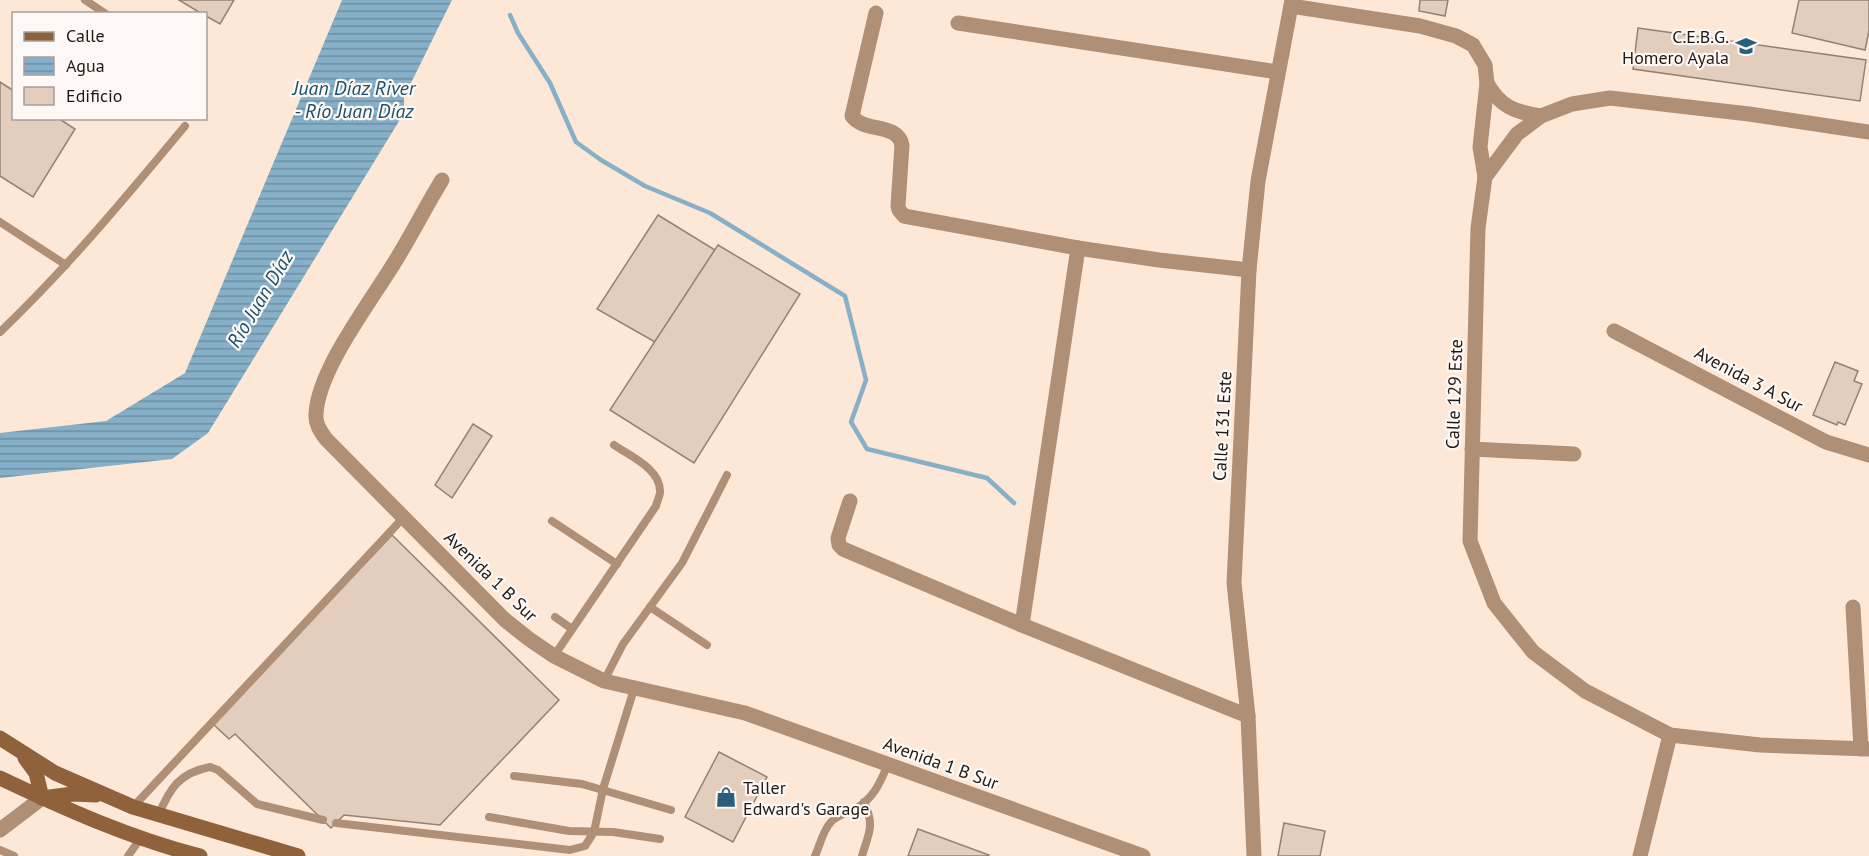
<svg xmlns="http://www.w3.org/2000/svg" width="1869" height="856" font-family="'PT Sans',sans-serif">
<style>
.water{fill:url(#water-rules)}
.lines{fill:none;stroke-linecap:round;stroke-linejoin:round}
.stream{stroke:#86b0c8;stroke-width:4.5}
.building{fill:#e3cebd;stroke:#958172;stroke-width:1.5}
.service{stroke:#af8f76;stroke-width:8}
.minor{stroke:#af8f76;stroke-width:15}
.secondary{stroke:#8f623b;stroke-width:15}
.labels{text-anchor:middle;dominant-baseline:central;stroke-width:4.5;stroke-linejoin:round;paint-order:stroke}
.poi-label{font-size:18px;fill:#201913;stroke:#fdf8f5;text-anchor:end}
.street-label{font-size:18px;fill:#201913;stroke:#fdf8f5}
.water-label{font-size:20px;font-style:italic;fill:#1c506a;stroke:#fdf8f5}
</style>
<defs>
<pattern id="water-rules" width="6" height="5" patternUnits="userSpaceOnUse" patternTransform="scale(1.5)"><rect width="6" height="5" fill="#86b0c8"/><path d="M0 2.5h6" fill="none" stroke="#6d8ea1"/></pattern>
</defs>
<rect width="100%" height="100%" fill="#fde8d7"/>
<polygon class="water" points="342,0 452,0 404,97 404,113 208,433 172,459 0,478 0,433 106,421 185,373"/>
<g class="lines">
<polyline class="stream" points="510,15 518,33 550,83 576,142 601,160 645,186 710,213 845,296 866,380 851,422 867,449 987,478 1014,503"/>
</g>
<g class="building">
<polygon points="179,0 234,0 220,24 206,16 206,14 202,14"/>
<polygon points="1420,0 1448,0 1445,16 1419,11"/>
<polygon points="1799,0 1869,0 1869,31 1865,50 1792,33"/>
<polygon points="1638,28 1866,60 1860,101 1633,69"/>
<polygon points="0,82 14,91 14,118 58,118 75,129 33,197 0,176"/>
<polygon points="658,215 715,250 655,342 597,309"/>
<polygon points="718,245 800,294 694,463 610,410"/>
<polygon points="1835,362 1858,371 1854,381 1862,384 1845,425 1838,422 1837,425 1813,415"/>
<polygon points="473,424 492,436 452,498 435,485"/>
<polygon points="392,535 559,700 440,825 344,815 331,828 235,734 229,739 213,724"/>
<polygon points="719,752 767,777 733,842 685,817"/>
<polygon points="1284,823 1325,831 1320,856 1278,856"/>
<polygon points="918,829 989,855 988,856 908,856"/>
</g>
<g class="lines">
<g class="service">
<polyline points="85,0 106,14"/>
<polyline points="0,222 66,265"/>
<path d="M0,332C67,268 126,197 185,126"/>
<polyline points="552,521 617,564"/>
<polyline points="650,607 707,645"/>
<polyline points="555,617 572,629"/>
<path d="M554,656L656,506C657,501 660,496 660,492C661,469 630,456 614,445"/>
<polyline points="604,681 623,644 682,563 727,475"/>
<polyline points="514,776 582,784 671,810"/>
<polyline points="133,807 404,517"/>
<path d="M158,816C170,788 179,773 210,767L218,770L257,804L323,820"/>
<polyline points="489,817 569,831 613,832 660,839"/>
<polyline points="336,823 570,850 585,846 594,832 603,789 634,689"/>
<polyline points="0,850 14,856"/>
<polyline points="128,856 140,839"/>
<path d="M815,856C820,845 823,830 831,822C837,815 848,813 855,809C874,798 880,783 888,764"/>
<path d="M862,856C869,832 875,826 864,802"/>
</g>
<g class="minor">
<polyline points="1291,6 1420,26 1456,36 1473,45 1485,65 1487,83 1480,147 1485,177"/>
<path d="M876,13L852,116C864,133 897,122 902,145L898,206L899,210L904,216L1078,248L1159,260L1249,270"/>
<polyline points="958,23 1278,72"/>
<path d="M1487,83C1500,107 1515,112 1541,116"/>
<polyline points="1869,132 1749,114 1610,98 1572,104 1541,116 1517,134 1485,177 1478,228 1470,541 1494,603 1533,652 1585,691 1670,735 1760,745 1869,749"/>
<path d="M442,180C426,206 412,234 396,260C372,300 318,369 316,414C315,424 321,432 326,439L505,620L529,639L554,656L604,681L745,713L1143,856"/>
<polyline points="1614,331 1826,442 1869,455"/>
<polyline points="1472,449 1574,454"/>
<polyline points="850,501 838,538 839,545 843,549 1022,625 1248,716"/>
<polyline points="1853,607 1861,749"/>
<polyline points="1022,625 1078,248"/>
<polyline points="0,830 42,798"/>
<polyline points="1254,856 1248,716 1234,583 1249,270 1258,181 1292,0"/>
<polyline points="1640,856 1670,735"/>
</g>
<g class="secondary">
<polyline points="0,738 55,773 133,807 298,856"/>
<polyline points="25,758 36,773 42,798"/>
<path d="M0,778C65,809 130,838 200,856"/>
<polyline points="42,798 73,794 96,795"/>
</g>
</g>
<defs>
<g id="school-bare" transform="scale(1.62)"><path d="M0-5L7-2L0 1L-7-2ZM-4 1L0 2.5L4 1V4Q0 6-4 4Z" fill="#295f7a" stroke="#fdf8f5" stroke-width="2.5" paint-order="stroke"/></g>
<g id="shop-bare" transform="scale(1.62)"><path d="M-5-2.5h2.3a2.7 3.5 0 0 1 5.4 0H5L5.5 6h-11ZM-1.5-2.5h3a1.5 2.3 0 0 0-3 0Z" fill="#295f7a" stroke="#fdf8f5" stroke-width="2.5" paint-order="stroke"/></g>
</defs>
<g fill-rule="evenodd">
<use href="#school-bare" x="1746" y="46"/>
<use href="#shop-bare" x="726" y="797"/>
</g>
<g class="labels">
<g class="poi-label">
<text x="1729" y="36">C.E.B.G.<tspan x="1729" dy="21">Homero Ayala</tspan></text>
<text x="743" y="787" text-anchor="start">Taller<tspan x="743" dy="21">Edward's Garage</tspan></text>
</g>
<g class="street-label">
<text transform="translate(1749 379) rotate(28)">Avenida 3 A Sur</text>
<text transform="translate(1454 394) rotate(-88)">Calle 129 Este</text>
<text transform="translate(1222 426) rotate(-87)">Calle 131 Este</text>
<text transform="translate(491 576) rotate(44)">Avenida 1 B Sur</text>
<text transform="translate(941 763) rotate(20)">Avenida 1 B Sur</text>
</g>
<g class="water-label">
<text x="354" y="88">Juan Díaz River<tspan x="354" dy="23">- Río Juan Díaz</tspan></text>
<text transform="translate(260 299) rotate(-59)">Río Juan Díaz</text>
</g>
</g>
<rect x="12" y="12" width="195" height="108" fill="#fdf8f5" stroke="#a59f9b" stroke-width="1.5"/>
<rect x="24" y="32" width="30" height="9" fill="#8f623b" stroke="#a59f9b" stroke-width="1.5"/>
<text x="66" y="42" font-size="18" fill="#201913">Calle</text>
<rect x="24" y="57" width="30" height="18" fill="url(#water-rules)" stroke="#a59f9b" stroke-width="1.5"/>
<text x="66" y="72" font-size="18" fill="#201913">Agua</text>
<rect x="24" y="87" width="30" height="18" fill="#e3cebd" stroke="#a59f9b" stroke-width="1.5"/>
<text x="66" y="102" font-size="18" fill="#201913">Edificio</text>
</svg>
